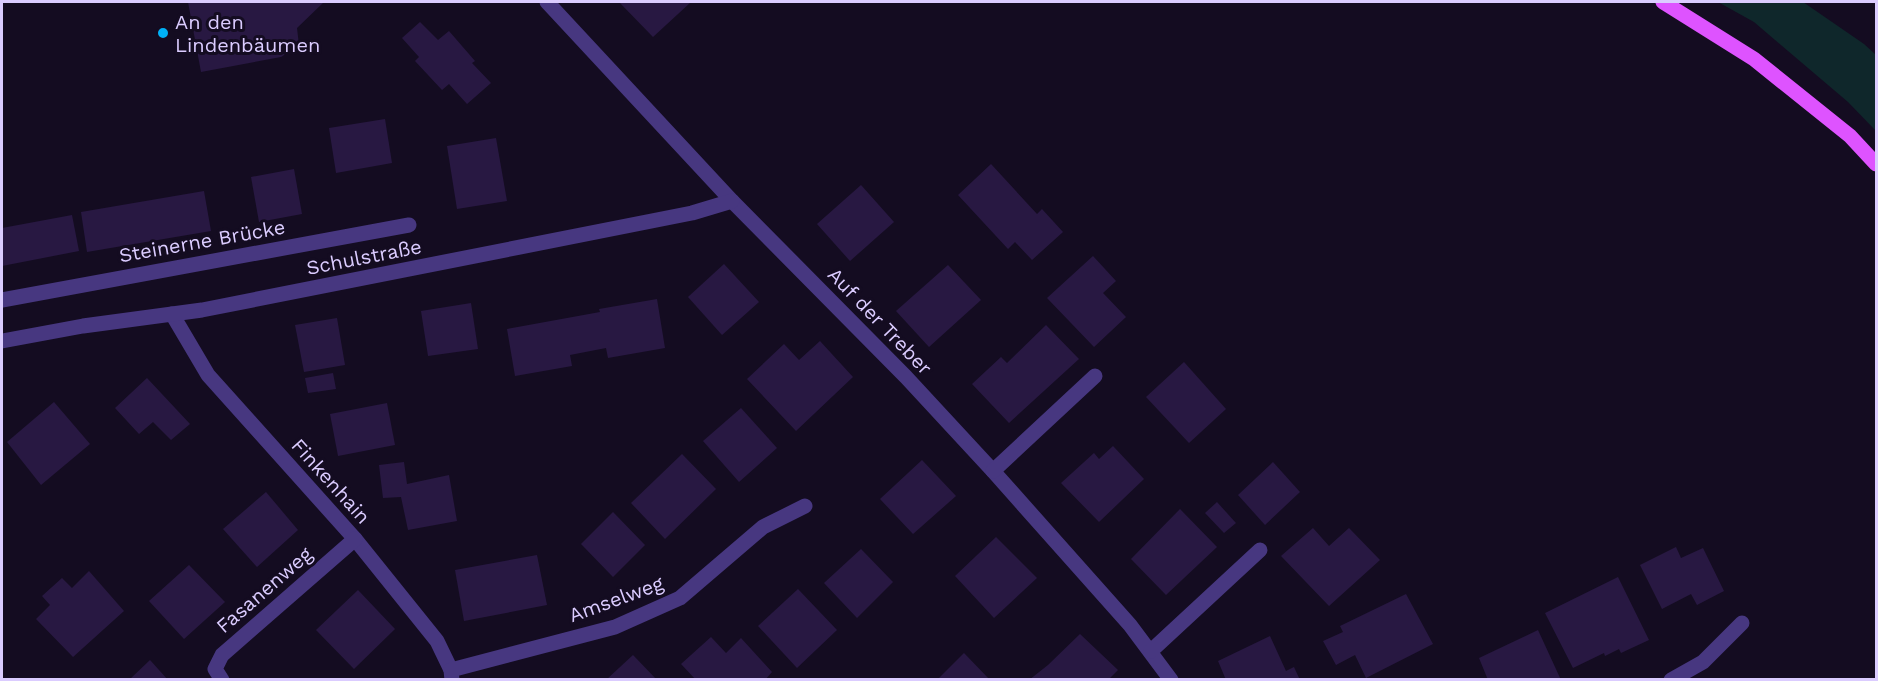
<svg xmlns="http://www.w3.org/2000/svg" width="1878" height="681" font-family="'Work Sans',sans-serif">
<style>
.grass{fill:#0f272b}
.building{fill:#281842}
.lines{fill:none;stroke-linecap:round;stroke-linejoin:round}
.minor{stroke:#473780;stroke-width:15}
.major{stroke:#de53ff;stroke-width:15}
.poi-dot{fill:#00b1f7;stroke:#140c21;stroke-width:2}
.labels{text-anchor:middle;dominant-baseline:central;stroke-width:6;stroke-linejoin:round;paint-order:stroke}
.poi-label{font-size:20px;fill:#dbccff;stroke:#140c21;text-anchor:start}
.street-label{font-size:20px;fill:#dbccff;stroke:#140c21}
</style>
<rect width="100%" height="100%" fill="#140c21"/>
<polygon class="grass" points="1718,2 1803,2 1864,44 1876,55 1876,131 1848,102 1754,22"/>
<g class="building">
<polygon points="188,2 324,2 297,28 299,45 281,57 201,72"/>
<polygon points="619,2 691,2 653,37"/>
<polygon points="420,22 438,40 449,31 475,61 472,63 491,83 467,104 449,84 442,90 415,61 419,57 402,38"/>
<polygon points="385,119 392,163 336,173 329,128"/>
<polygon points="496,138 507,201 457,209 447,146"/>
<polygon points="991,164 1037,214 1042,209 1063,232 1032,260 1015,242 1008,249 958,195"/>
<polygon points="294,169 302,214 259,222 251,177"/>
<polygon points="861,185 894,222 850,261 817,224"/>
<polygon points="204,191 211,231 87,252 81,212"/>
<polygon points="72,215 79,251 2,266 2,228"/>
<polygon points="1093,256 1116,281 1103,293 1126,317 1094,347 1047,298"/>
<polygon points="724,264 759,302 722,335 688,297"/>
<polygon points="948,265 981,300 929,347 896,311"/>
<polygon points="657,299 665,348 608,358 606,348 570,355 572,366 515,376 507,329 600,312 599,309"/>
<polygon points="471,303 478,349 428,356 421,311"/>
<polygon points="337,318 345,365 304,372 295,325"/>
<polygon points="1046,325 1079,359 1009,423 972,384 1001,357 1007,363"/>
<polygon points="820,341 853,377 796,431 747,379 784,344 799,360"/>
<polygon points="1184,362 1226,409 1189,443 1146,397"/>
<polygon points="333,373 336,389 308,393 305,378"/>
<polygon points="147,378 190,424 171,440 153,422 139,434 115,408"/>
<polygon points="54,402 90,444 41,485 7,442"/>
<polygon points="387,403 395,445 338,456 330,414"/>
<polygon points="741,408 777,448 739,482 703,441"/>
<polygon points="1113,446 1144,479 1099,522 1061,483 1094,453 1099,459"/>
<polygon points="682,454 716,489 665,539 631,503"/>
<polygon points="922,460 956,496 913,534 880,499"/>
<polygon points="404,462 407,484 449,475 457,521 408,530 401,497 383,498 379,465"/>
<polygon points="1273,462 1300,492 1265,525 1238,495"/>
<polygon points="266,492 298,530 257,567 223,529"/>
<polygon points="1217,502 1236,523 1224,533 1205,513"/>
<polygon points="1180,509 1217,547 1166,595 1131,559"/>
<polygon points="613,512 645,545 613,577 581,544"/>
<polygon points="1313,528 1329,546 1349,528 1380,560 1329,606 1281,556"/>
<polygon points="996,537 1037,578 994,618 955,576"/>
<polygon points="1676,547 1681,558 1703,548 1724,591 1697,605 1691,594 1662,609 1640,565"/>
<polygon points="861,549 893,582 857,618 824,583"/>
<polygon points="537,555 547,605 464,621 455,570"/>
<polygon points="189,565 225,602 184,639 149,601"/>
<polygon points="89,571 124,611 73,657 36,619 50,605 42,596 62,578 72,588"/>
<polygon points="1618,577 1649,640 1621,653 1619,649 1605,656 1604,653 1573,668 1545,613"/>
<polygon points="798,589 837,630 797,668 758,626"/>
<polygon points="358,590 395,629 354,669 316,630"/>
<polygon points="1406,594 1433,644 1366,678 1355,655 1336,665 1323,641 1343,632 1340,626"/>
<polygon points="1538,630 1561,680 1488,680 1479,658"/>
<polygon points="1080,634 1118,670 1108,680 1029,680 1048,665"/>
<polygon points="1270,636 1286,671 1294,667 1300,680 1226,680 1218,661"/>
<polygon points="711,637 726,653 741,638 772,672 765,680 696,680 681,664"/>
<polygon points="964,653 990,680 937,680"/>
<polygon points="633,655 657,680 606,680"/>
<polygon points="150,660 168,680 129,680"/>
</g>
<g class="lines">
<g class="minor">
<polyline points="547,2 732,201 906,377 993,471 1130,625 1171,680"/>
<polyline points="2,300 409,225"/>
<polyline points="172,314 208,375 355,539 437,641 451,670 452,680"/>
<polyline points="2,341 83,326 202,310 692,213 732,201"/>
<polyline points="993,471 1095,376"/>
<polyline points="1151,651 1260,550"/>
<polyline points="451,670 615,627 680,598 763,527 805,506"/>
<polyline points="222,680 215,669 222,655 355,539"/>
<polyline points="1671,680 1703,662 1742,623"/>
</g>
<polyline class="major" points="1663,2 1754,59 1850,136 1876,164"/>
</g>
<circle class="poi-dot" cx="163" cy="33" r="6"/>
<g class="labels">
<g class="poi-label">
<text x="175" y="22">An den<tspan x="175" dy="23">Lindenbäumen</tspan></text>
</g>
<g class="street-label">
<text transform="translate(202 241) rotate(-10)">Steinerne Brücke</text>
<text transform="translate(364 257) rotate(-11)">Schulstraße</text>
<text transform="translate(880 321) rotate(46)">Auf der Treber</text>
<text transform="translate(331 481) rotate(48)">Finkenhain</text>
<text transform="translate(264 590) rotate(-41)">Fasanenweg</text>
<text transform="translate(616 599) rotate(-20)">Amselweg</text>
</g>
</g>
<rect width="1878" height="681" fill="none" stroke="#dbccff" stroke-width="6"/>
</svg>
